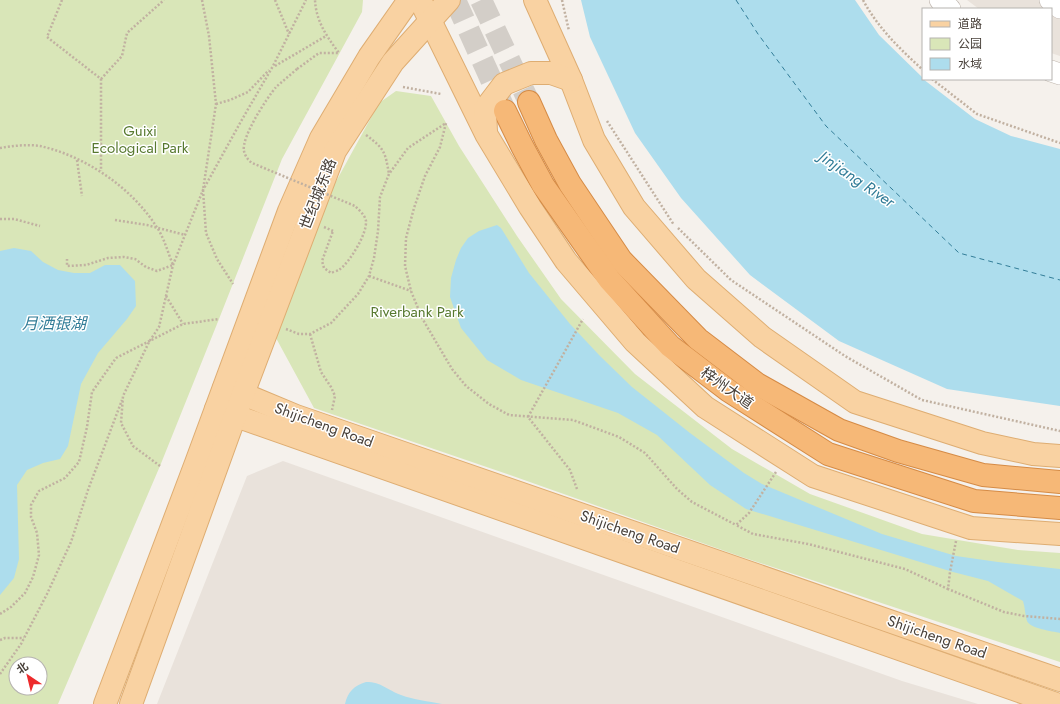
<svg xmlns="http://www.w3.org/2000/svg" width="1060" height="704" font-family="Jost,'Noto Sans SC',sans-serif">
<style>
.residential{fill:#e9e2db}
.green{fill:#d9e6b8;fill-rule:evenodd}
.water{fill:#addded}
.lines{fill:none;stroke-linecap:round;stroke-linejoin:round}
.ferry{stroke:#327d98;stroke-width:1;stroke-dasharray:5 4;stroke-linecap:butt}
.highway-tunnel{stroke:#d3cec8;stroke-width:22;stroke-dasharray:22 11;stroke-linecap:butt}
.minor-casing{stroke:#c0b7af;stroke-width:22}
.major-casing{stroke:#dead72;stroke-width:24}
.highway-casing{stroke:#d58b46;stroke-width:24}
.path{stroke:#c1b1a1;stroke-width:2.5;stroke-dasharray:2 2;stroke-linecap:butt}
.minor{stroke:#fff;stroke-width:21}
.major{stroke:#f9d2a2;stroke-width:22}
.highway{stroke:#f6b877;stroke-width:22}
.path-bridge{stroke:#c1b1a1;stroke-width:2.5;stroke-dasharray:2 2;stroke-linecap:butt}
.labels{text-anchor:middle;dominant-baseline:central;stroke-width:3;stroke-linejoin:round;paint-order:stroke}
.park-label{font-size:15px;fill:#57792f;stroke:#fff}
.street-label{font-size:15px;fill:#49413a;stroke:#fff}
.water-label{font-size:16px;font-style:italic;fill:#327d98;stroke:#fff}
</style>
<rect width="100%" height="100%" fill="#f5f1ec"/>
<g class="residential">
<polygon points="967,0 1060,0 1060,56 1051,53 1051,9 979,9"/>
<polygon points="283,461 902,681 978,704 157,704 247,476"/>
</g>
<g class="green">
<path d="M0,0H363L362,12L282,159L219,319L160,466L58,704H0ZM16,664H40V688H16Z"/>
<polygon points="396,91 431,96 459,146 517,236 561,299 635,374 732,449 810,494 922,534 1018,550 1060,553 1060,662 739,556 510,475 314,408 276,338 321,209 379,103"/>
</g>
<g class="water">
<polygon points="581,0 855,0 879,35 923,78 923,79 975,119 1011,136 1060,149 1060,406 947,389 839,341 750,275 681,198 635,133 590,37"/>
<path d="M497,225L501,228L529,273L570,324L600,356L632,387L690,433L744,473L762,484L882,534L956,556L998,562L1060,569V633C1052,631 1031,629 1027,621C1025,615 1025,607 1023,601L988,581L953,572L746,509L710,485L657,435L618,413L521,380L487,360L461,328L450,297L451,278L456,260L461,248L468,238L479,231Z"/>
<polygon points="14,248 31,251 43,262 58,270 74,273 90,273 105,265 120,265 135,281 136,306 127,319 98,353 81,384 68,446 60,459 43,463 27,470 17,485 19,559 14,578 0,595 0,251"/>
<path d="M366,682C382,682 387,690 401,695C414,700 428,701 442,704H345C348,691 354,686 366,682Z"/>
</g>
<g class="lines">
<polyline class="ferry" points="736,0 758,34 826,126 959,253 1060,280"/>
<g class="highway-tunnel">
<polyline points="455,0 504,108"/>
<polyline points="481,0 529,102"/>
</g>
<g class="minor-casing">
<g id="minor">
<polyline points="940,0 950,9"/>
<polyline points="1050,0 1060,8"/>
<polyline points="1051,71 1060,74"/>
</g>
</g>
<g class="major-casing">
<g id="major">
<polyline points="420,0 486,134 530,207 566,261 635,342 705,407 813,476 971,528 1060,534"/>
<polyline points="535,0 571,80 594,140 634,207 696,279 762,337 855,402 982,443 1033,454 1060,456"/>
<polyline points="486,132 485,109 504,84 531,73 551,73 571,80"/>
<polyline points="224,388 243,394 296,416 1060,680"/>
<polyline points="216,409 1056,704"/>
<polyline points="105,704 196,463 289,211 321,138 369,57 409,0"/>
<polyline points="131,704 243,394 335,151 393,62 449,0"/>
</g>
</g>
<g class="highway-casing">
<g id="highway">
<polyline points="529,102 546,140 570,184 621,260 698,339 757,384 839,430 898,451 983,475 1060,482"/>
<polyline points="505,111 522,146 543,185 609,279 670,346 729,391 828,454 974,501 1060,508"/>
</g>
</g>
<g class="path">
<polyline points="62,0 47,37 101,79 101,171"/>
<polyline points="202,0 209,36 216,104 203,190 206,233 217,259 233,284"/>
<polyline points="275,0 289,34"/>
<polyline points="562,0 569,31"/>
<path d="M863,0C878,28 900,49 923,70"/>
<polyline points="275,66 326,36"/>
<path d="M297,69L319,53H339C327,37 316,21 315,0"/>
<polyline points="101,79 122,56 127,33 164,0"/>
<polyline points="932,79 977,114 1060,143"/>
<polyline points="403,87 441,94"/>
<polyline points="216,104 230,100 248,92 269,70"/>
<polyline points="607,121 674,225"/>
<path d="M366,135C385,149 385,152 389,174"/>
<path d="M0,148C12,146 27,144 40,146C85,156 131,187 156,226C164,237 168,253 173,265L157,271L146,267L135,259L124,257L108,258L86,265L67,266V259"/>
<polyline points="77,160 82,196"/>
<polyline points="0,219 14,219 40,226"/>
<polyline points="115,220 147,225 185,235"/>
<polyline points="324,227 333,231"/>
<polyline points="678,228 731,280 845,356 922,400 1060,431"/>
<polyline points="369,276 411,291"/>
<polyline points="166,296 183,324"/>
<polyline points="286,329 299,334 310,334 331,323 358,294 369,276 374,258 378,231 380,197 389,174 408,148 446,123 440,147 425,176 414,208 406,238 405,266 411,291 422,318 452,369 466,386 489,404 509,415 573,420 619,437 645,453 677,489 692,502 736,525"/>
<polyline points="310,334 321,372 331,387 335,396 332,410"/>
<polyline points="160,466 133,446 121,423 123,396 149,342 159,327 173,265 203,190 240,123 273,66 306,0"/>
<polyline points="776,472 749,513 736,525 753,534 808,544 905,569 948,589"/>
<polyline points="577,489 570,470 528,417 583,319"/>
<polyline points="956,541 950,572 948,589 1004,612 1024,616 1060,619"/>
<polyline points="0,614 11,607 25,593 33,577 39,555 37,533 31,517 31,505 39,491 65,478 79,462 87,427 92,392 116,358 183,324 219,319"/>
<polyline points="0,640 5,638 24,638"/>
<polyline points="0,674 21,644 47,594 71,542 88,490 122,400"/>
</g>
<use href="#minor" class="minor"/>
<use href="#major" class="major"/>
<use href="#highway" class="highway"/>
<path class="path-bridge" d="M297,69C290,75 283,81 276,87C267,98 241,137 244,151C245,156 248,160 252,163L355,206C359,210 365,215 366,221C367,234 350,262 339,270C337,271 333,272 331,273L324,268L322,261L333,231"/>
</g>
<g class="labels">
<g class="park-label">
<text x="140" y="131">Guixi<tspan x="140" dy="17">Ecological Park</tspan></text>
<text x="417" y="312">Riverbank Park</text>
</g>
<g class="street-label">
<text transform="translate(318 194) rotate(-69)">世纪城东路</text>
<text transform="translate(727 388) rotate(35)">梓州大道</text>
<text transform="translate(324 425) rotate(20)">Shijicheng Road</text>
<text transform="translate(630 532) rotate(19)">Shijicheng Road</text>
<text transform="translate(937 637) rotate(19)">Shijicheng Road</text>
</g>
<g class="water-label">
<text transform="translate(857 179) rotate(34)">Jinjiang River</text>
<text x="54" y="323">月洒银湖</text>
</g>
</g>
<rect x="922" y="8" width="130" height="72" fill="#ffffff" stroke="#b6b3b0"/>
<rect x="930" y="21" width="20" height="6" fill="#f9d2a2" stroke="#b6b3b0"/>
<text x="958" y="28" font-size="12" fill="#49413a">道路</text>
<rect x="930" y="38" width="20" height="12" fill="#d9e6b8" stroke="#b6b3b0"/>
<text x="958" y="48" font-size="12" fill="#49413a">公园</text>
<rect x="930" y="58" width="20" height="12" fill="#addded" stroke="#b6b3b0"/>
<text x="958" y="68" font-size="12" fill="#49413a">水域</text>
<g transform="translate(28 676) rotate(325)"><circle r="19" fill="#ffffff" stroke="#b6b3b0"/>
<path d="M0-3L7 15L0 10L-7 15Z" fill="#ed2b2c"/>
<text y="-6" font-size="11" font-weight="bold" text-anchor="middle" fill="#49413a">北</text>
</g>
</svg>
